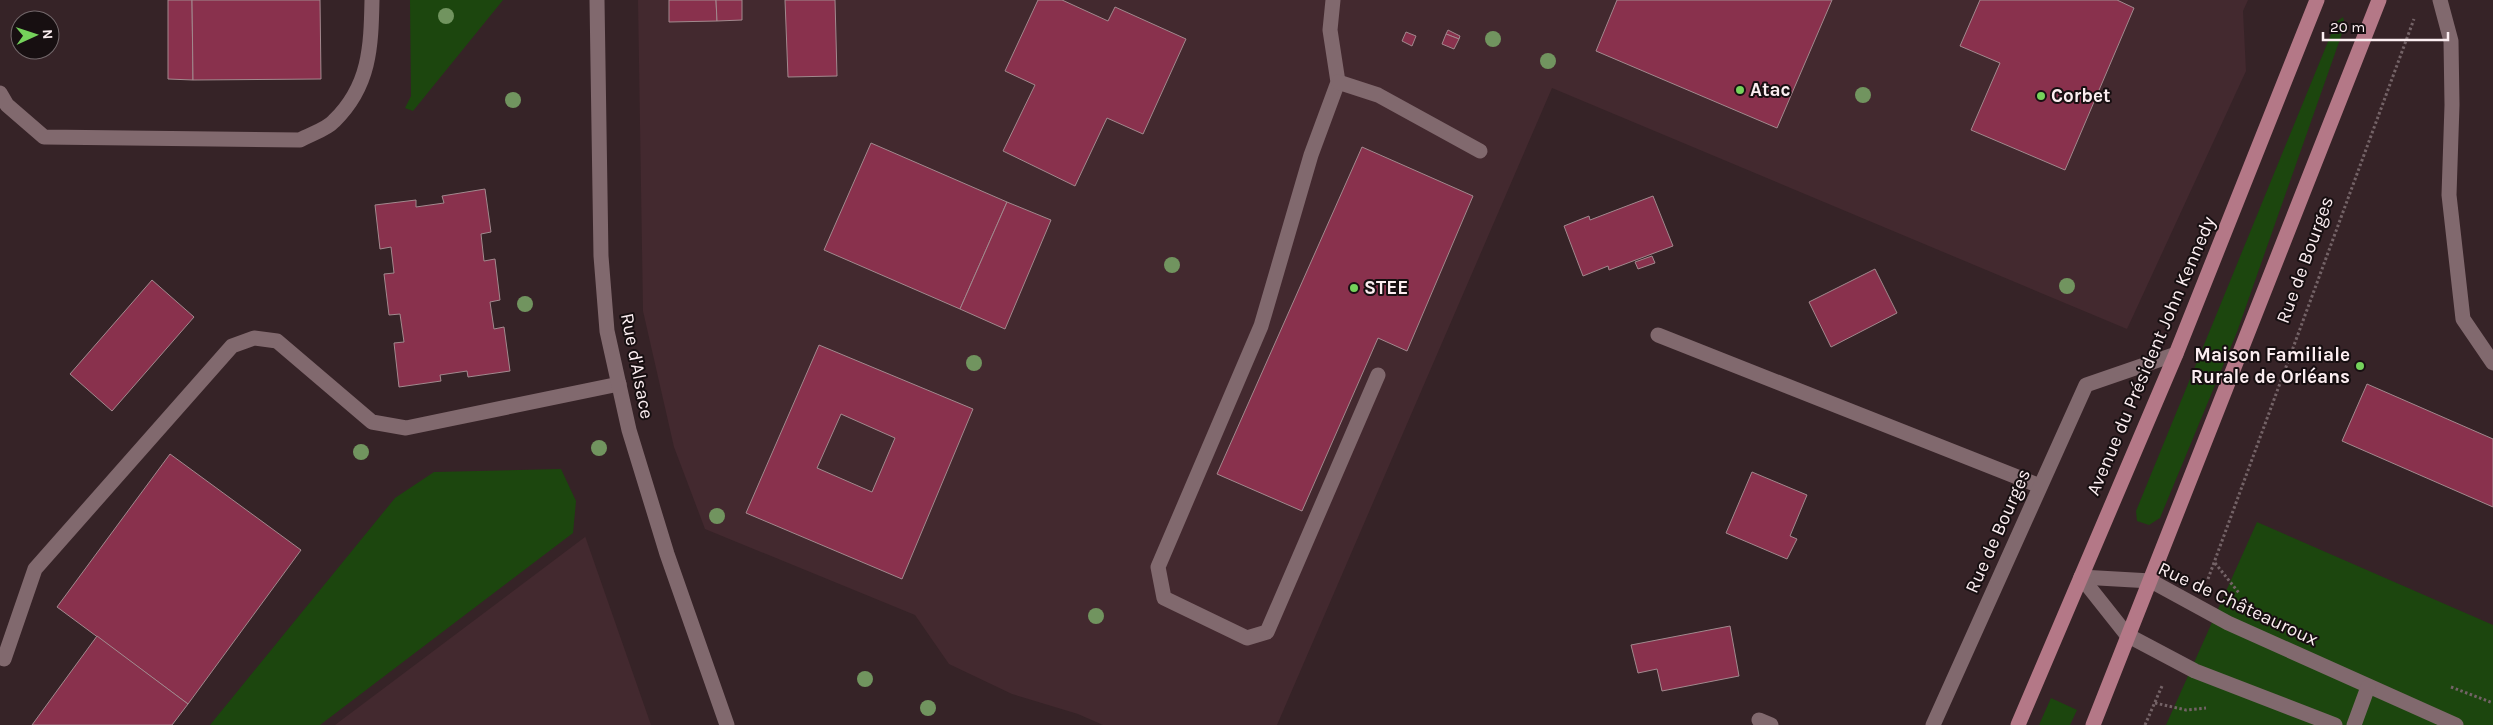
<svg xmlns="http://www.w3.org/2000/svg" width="2493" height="725" font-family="Karla,sans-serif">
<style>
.built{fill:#43292f}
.green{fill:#1c460e}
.building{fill:#89314d;stroke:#a2898e;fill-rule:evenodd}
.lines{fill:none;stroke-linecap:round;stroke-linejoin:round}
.path{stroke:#746367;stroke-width:3;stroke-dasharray:2.5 2.5;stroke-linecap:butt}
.service{stroke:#81696e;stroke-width:15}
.tertiary{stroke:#81696e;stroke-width:15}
.primary{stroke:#b47887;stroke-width:15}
.tree{fill:#71945f}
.poi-dot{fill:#75d25b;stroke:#170f11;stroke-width:2}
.labels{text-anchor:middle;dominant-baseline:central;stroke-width:4;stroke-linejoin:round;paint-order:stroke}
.poi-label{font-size:19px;font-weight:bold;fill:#fceef1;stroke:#170f11;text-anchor:start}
.street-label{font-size:19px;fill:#fceef1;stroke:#170f11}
</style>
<rect width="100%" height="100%" fill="#362327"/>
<g class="built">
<polygon points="638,0 2248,0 2243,11 2246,71 2127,329 1552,88 1277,725 1103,725 1078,714 1012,694 949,664 915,615 705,529 674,447 643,311"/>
<polygon points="585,536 651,725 335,725 585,537"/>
</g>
<g class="green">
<polygon points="410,0 503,0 413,111 405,108 411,96"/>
<polygon points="2343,17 2345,25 2237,332 2160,518 2149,525 2137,521 2136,511 2336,22"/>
<polygon points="561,469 576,501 573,533 320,725 210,725 395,498 434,472"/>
<polygon points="2257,522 2493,625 2493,725 2166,725"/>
<polygon points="2051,698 2077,710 2070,725 2039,725"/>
</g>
<g class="building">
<polygon points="168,0 192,0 193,80 168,79"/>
<polygon points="192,0 320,0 321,79 193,80"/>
<polygon points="669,0 716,0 717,21 669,22"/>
<polygon points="716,0 742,0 742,20 717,21"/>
<polygon points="785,0 835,0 837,76 788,77"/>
<polygon points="1038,0 1062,0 1108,21 1115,7 1186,39 1143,134 1107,118 1075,186 1003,151 1035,85 1005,71"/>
<polygon points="1617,0 1832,0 1777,128 1596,51"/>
<polygon points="1980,0 2117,0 2134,8 2065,170 1971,130 2000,63 1960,46"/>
<polygon points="1448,30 1460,36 1459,39 1446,34"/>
<polygon points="1406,32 1416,36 1412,46 1402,41"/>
<polygon points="1446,34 1459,39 1454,49 1442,44"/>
<polygon points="871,143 1007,202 960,309 824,250"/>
<polygon points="1362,147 1473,196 1407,351 1378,338 1302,511 1217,474"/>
<polygon points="485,189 491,232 481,234 484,261 495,259 500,300 490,302 494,329 504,327 510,371 468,377 467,371 440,375 441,381 399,387 394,343 404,342 400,314 389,315 384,274 394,273 391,247 380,249 375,205 416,200 416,207 444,203 442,196"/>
<polygon points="1653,196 1673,246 1609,270 1608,266 1583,276 1564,226 1589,216 1590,220"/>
<polygon points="1007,202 1051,220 1005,329 960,309"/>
<polygon points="1652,256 1655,263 1638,269 1635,262"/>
<polygon points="1875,269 1897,313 1831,347 1809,302"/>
<polygon points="152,280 194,317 112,411 70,374"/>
<path d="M819,345L973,409L902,579L746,513ZM841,414L895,438L872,492L817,468Z"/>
<polygon points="2367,384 2493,439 2493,507 2342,441"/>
<polygon points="170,454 301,550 188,704 57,607"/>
<polygon points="1752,472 1807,495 1790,536 1797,539 1787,559 1726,533"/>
<polygon points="1730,626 1739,676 1662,691 1657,669 1638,673 1631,645"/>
<polygon points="97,636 188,704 172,725 32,725"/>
</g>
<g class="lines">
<g class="path">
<polyline points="2215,563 2239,593"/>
<polyline points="2208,579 2414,19"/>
<polyline points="2451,687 2493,703"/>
<polyline points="2155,703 2186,710 2206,708"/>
<polyline points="2145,725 2162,686"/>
</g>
<g class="service">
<polyline points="1333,0 1330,30 1338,82 1311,155 1261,326 1158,567 1164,598 1247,638 1267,632 1378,375"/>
<polyline points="2440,0 2451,41 2452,105 2449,195 2463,319 2493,363"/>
<polyline points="1338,82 1378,95 1480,151"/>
<path d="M0,93L7,105L44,137L300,140C310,134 326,130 334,121C370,86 371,47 372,0"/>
<polyline points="1658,335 2040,486"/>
<polyline points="4,659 35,569 232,346 254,338 277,341 372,422 406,428 619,384"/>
<polyline points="1759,720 1771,725"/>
<polyline points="1933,725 2086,385 2176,354"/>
</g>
<g class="tertiary">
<polyline points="597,0 601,256 607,331 629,430 667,554 727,725"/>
<polyline points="2081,577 2151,581 2228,623 2456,725"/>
<polyline points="2081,577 2127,635 2195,671 2335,725"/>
<polyline points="2354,725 2368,687"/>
</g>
<g class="primary">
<polyline points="2018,725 2176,354 2317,0"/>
<polyline points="2093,725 2379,0"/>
</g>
</g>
<g class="tree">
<circle cx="446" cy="16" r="8"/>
<circle cx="1493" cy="39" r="8"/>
<circle cx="1548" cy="61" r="8"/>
<circle cx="1863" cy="95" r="8"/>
<circle cx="513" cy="100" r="8"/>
<circle cx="1172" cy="265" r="8"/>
<circle cx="2067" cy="286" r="8"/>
<circle cx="525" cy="304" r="8"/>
<circle cx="974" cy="363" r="8"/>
<circle cx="599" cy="448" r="8"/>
<circle cx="361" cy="452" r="8"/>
<circle cx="717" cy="516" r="8"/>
<circle cx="1096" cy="616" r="8"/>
<circle cx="865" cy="679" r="8"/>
<circle cx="928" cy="708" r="8"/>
</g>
<g class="poi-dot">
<circle cx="1740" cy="90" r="5"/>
<circle cx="2041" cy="96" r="5"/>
<circle cx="1354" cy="288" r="5"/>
<circle cx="2360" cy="366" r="5"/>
</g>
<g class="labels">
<g class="poi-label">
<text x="1750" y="90">Atac</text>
<text x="2051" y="96">Corbet</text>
<text x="1364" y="288">STEE</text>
<text x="2350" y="355" text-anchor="end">Maison Familiale<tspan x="2350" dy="22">Rurale de Orléans</tspan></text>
</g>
<g class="street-label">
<text transform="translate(2305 260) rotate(-70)">Rue de Bourges</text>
<text transform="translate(2151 356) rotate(-67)">Avenue du Président John Kennedy</text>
<text transform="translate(637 366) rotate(79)">Rue d'Alsace</text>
<text transform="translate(1998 531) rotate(-66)">Rue de Bourges</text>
<text transform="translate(2238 604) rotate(25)">Rue de Châteauroux</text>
</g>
</g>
<g transform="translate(35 35) rotate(87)"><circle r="24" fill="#170f11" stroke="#73686b"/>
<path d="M0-4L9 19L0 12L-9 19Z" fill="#75d25b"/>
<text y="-8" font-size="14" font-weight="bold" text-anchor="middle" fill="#fceef1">N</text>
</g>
<path d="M2323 32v8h125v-8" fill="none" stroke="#fceef1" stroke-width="2.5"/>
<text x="2330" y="32" font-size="15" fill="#fceef1" stroke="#170f11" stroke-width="4" paint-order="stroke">20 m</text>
</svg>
